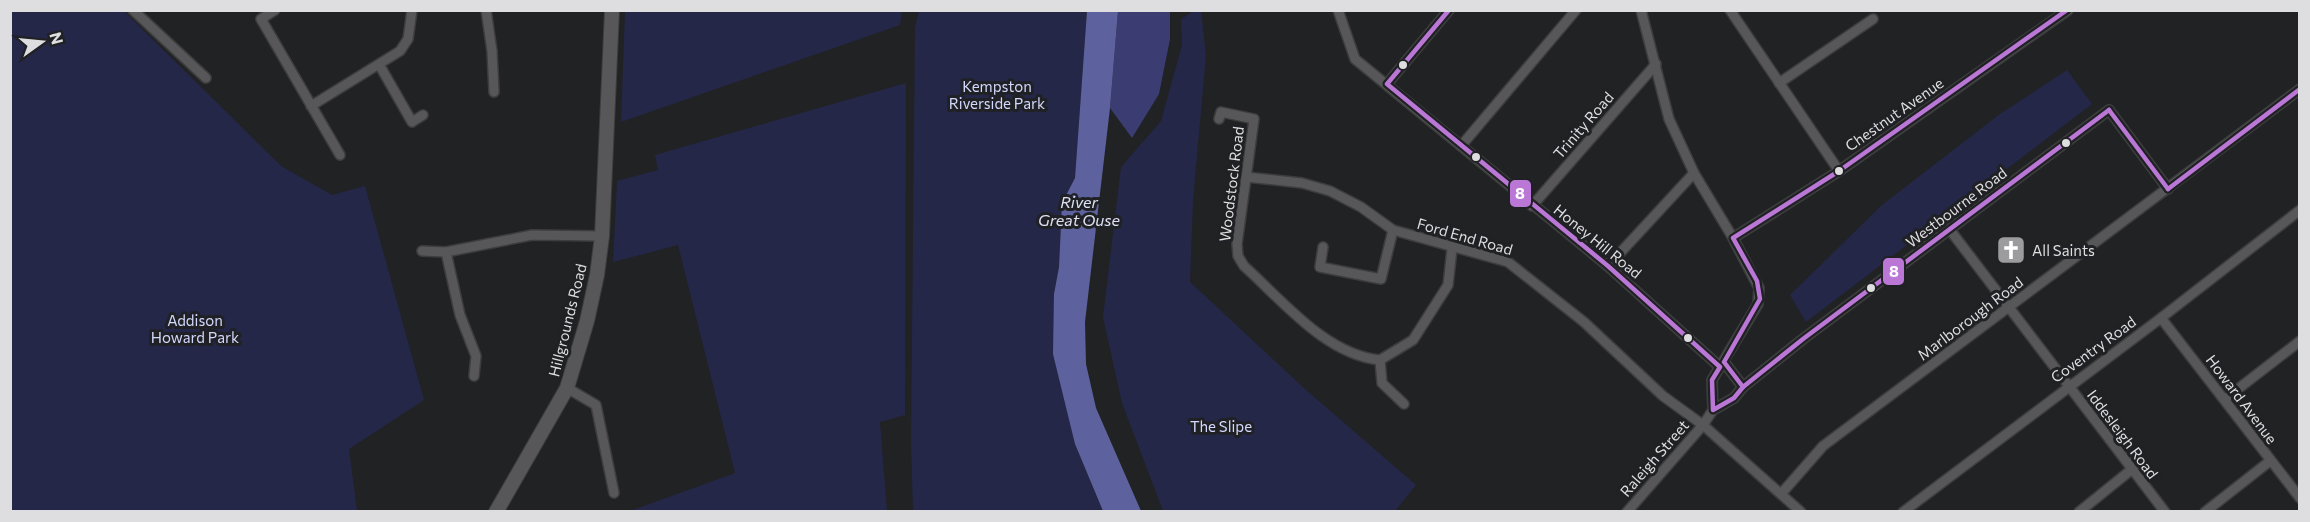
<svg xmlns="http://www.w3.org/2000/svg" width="2310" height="522" font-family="Commissioner,sans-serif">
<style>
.green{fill:#252749}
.forest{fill:#3a3c72}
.water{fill:#5d629e}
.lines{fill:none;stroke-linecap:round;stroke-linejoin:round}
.street-casing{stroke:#3d3d3e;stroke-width:12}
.secondary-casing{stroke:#3d3d3e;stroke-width:16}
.street{stroke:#575759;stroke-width:9}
.secondary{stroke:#575759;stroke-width:14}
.bus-1-casing{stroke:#202124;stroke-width:9}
.bus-1{stroke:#ba77d6;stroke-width:4.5}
.bus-dot{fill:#dedee0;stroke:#202124;stroke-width:2}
.labels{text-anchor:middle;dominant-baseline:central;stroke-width:6;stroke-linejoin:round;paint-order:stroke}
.park-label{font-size:15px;fill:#d3d8fe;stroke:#202124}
.street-label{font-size:15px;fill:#dedee0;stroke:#202124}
.poi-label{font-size:15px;fill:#dedee0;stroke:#202124;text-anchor:start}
.water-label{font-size:16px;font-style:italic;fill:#dee1f4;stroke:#202124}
.line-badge{stroke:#202124;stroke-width:2}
.badge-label{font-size:16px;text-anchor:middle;font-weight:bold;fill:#fff}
</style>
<rect width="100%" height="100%" fill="#212223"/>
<g class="green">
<polygon points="10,11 124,11 281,166 332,195 365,186 424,400 349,449 357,511 11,511"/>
<polygon points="625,11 625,10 902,11 900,25 621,122"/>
<polygon points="919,11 1087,11 1075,178 1062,203 1059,267 1054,294 1075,444 1103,511 913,512 911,442 915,27"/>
<polygon points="1194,11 1201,11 1206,55 1193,200 1190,282 1305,389 1416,485 1395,511 1163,511 1122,403 1103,317 1121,167 1161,121 1182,45 1181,19"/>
<polygon points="2067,70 2092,104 1806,322 1790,295 1882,205 2000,114"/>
<polygon points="906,83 905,415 880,422 887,511 630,511 735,473 678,245 613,262 617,181 658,170 655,155"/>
</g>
<polygon class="forest" points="1118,11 1170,11 1170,39 1159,94 1132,138 1110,108"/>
<polygon class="water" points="1087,11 1118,11 1110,108 1085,322 1086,364 1096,408 1141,511 1103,511 1075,444 1053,354 1054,294 1059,267 1062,203 1075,178"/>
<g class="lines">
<g class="street-casing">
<g id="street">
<polyline points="133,10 206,78"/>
<polyline points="275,10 261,19 340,155"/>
<polyline points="486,10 492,51 494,92"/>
<polyline points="1338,10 1355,59 1608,266 1720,367"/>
<polyline points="1641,10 1669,119 1694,173 1733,238 1759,288 1758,304 1712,380 1713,410"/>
<polyline points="1730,10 1839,171"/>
<polyline points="380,66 412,122 423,115"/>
<polyline points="1779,83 1873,19"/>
<polyline points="1387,84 1449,10"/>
<polyline points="311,106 400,51 408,39 412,10"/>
<path d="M1219,119L1221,112L1254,119L1237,244L1238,256L1244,266C1283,301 1326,355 1380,360L1413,340L1448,285L1452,249"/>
<polyline points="1461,146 1576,10"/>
<polyline points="1246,177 1302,183 1330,191 1361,207 1393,230 1508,262 1584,322 1663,396 1703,425 1627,512"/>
<polyline points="1532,206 1656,64"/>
<polyline points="1950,230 2165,512"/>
<polyline points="1733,238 1839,171 2068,10"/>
<polyline points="1323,247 1320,267 1381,279 1393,230"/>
<polyline points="422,251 446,252 532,235 602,236"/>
<polyline points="446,252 460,315 476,356 474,376"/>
<polyline points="1608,266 1694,173"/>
<polyline points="2161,318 2300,498"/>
<polyline points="1380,360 1382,383 1404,404"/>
<polyline points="1724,362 1743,387"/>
<polyline points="567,388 596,405 614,493"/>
<polyline points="2225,399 2300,341"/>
<polyline points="1713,410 1734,398 1743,387 1803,339 2109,110 2168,189"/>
<polyline points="1713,410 1703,425 1801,512"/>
<polyline points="1781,494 1823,446 2300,89"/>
<polyline points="1903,512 2161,318 2300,210"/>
<polyline points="2079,512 2131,470"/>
<polyline points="2205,512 2270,461"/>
</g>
</g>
<g class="secondary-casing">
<polyline id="secondary" points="496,512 567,388 587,321 597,275 602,236 612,10"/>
</g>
<use href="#street" class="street"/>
<use href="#secondary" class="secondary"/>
<g class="bus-1-casing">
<g id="bus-1">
<polyline points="1449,10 1387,84 1608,266 1720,367 1712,380 1713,410 1734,398 1743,387 1803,339 2109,110"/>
<polyline points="2109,110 2168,189"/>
<polyline points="2168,189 2300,89"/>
<polyline points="1743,387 1724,362 1760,299 1757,281 1733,238 1839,171 2067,10"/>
</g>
</g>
<use href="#bus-1" class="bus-1"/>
</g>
<defs>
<g id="church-square" transform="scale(1.5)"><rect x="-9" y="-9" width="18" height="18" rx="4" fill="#9c9c9e" stroke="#202124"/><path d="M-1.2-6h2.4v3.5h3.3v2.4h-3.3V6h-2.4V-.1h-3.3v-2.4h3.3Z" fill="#fff"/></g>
</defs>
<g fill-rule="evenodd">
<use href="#church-square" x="2011" y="250"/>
</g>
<g class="bus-dot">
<circle cx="1403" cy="65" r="5"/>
<circle cx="2066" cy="143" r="5"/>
<circle cx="1476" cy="157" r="5"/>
<circle cx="1839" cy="171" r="5"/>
<circle cx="1871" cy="288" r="5"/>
<circle cx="1688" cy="338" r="5"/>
</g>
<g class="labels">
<g class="park-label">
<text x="997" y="86">Kempston<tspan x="997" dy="17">Riverside Park</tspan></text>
<text x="195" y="320">Addison<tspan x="195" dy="17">Howard Park</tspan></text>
<text x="1221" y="426">The Slipe</text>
</g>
<g class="street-label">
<text transform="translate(1894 114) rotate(-35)">Chestnut Avenue</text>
<text transform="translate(1583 125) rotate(-49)">Trinity Road</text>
<text transform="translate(1231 184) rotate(-83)">Woodstock Road</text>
<text transform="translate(1956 207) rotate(-37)">Westbourne Road</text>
<text transform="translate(1465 236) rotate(16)">Ford End Road</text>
<text transform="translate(1598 241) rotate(39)">Honey Hill Road</text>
<text transform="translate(1970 318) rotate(-37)">Marlborough Road</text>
<text transform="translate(567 320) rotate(-76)">Hillgrounds Road</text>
<text transform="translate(2093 349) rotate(-36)">Coventry Road</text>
<text transform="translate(2242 399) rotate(53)">Howard Avenue</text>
<text transform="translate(2123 434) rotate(53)">Iddesleigh Road</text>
<text transform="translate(1654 458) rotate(-49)">Raleigh Street</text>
</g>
<g class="poi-label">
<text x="2032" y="250">All Saints</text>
</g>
<g class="water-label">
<text x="1079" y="201">River<tspan x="1079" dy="18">Great Ouse</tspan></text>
</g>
</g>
<g class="line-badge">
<rect x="1509" y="179" width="23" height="29" rx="6" fill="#ba77d6"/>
<rect x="1882" y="257" width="23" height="29" rx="6" fill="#ba77d6"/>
</g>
<g class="badge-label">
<text x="1520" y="199">8</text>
<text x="1894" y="277">8</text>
</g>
<rect width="2310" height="522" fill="none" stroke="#dedee0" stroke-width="24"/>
<g transform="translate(42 42) rotate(75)" stroke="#202124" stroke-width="4.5" paint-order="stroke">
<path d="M0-4.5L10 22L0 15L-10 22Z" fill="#dedee0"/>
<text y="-9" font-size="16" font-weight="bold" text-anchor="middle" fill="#dedee0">N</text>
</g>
</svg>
